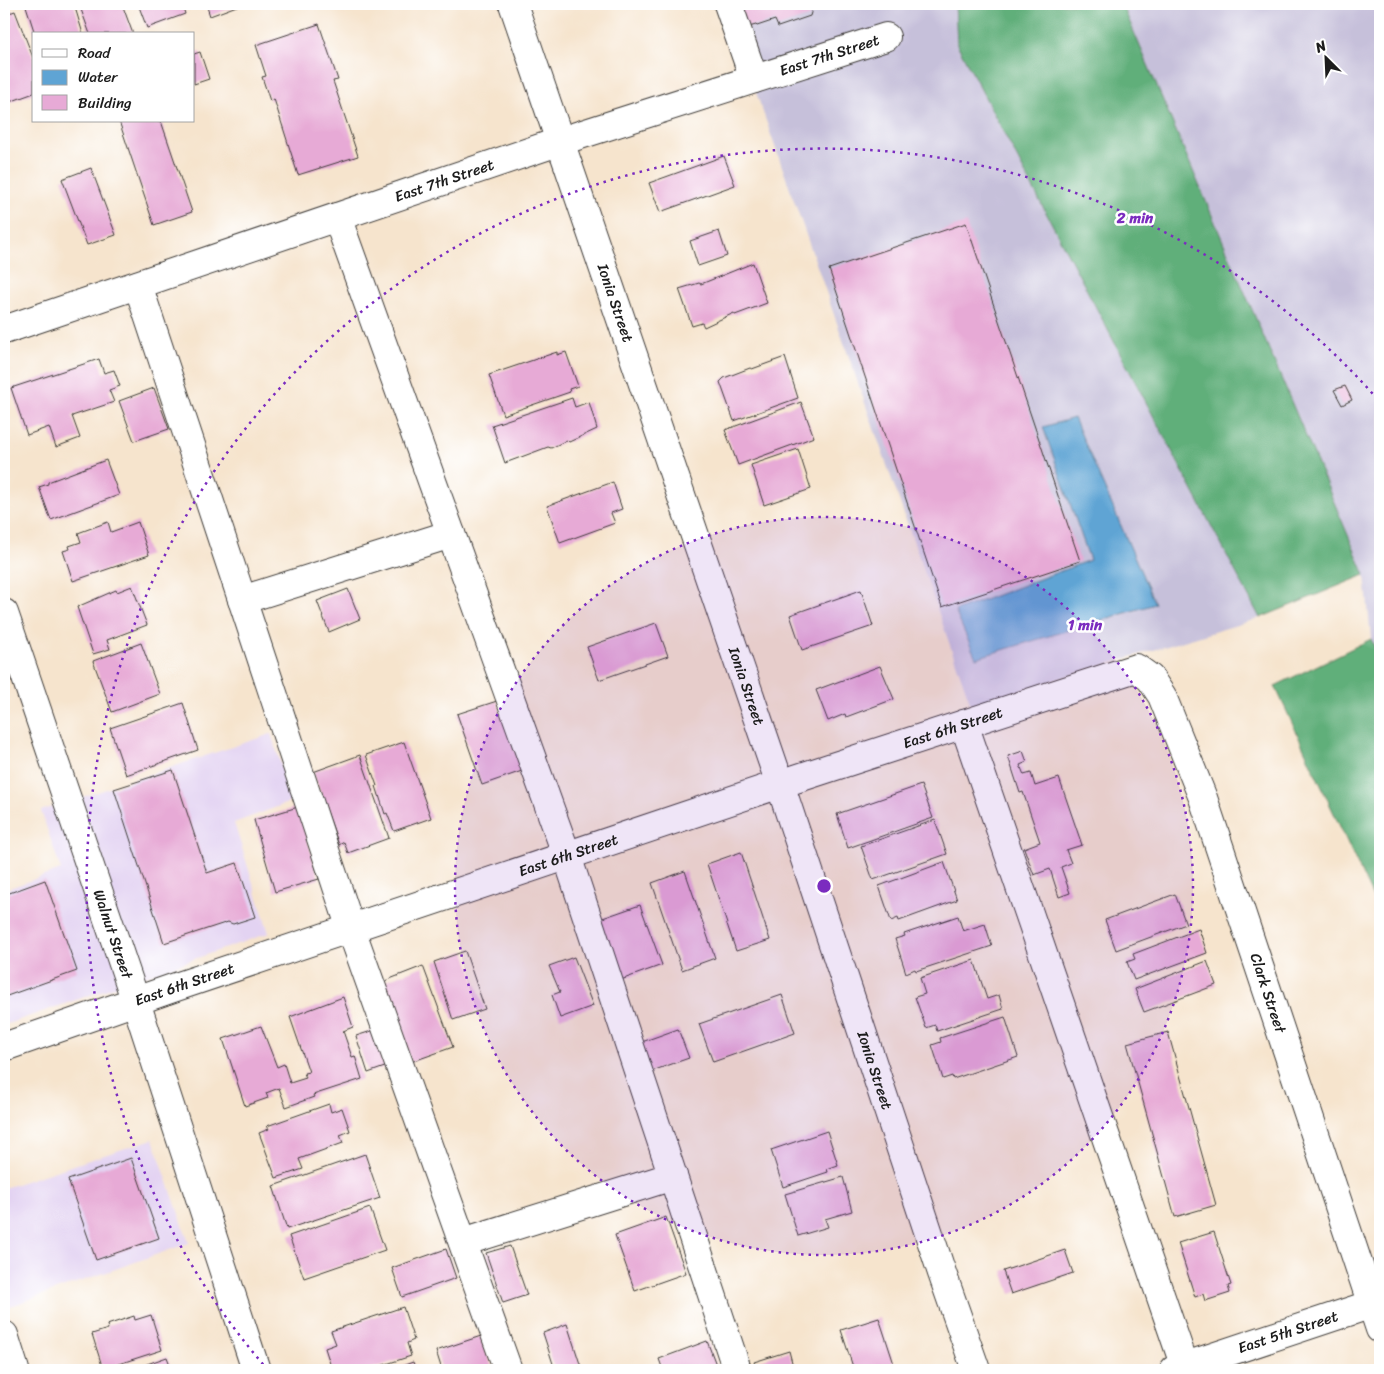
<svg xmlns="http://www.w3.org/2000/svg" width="1384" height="1374" font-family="Sriracha,sans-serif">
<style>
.built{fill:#e3d3f2}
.industrial{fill:#c6c0da}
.forest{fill:#60af7a;stroke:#3e664b}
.water{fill:#5fa4d4;stroke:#3e6078}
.building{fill:#e7aad6}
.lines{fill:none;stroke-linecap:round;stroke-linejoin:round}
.minor-casing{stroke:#3d3a37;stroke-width:30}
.minor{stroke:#fff;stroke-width:28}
.ring{fill:none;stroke:#7b2cbf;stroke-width:2.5;stroke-dasharray:2.5 5}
.labels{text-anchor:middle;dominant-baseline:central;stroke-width:5;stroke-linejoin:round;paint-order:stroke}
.street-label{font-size:15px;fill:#1c1c1c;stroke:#fff}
.centre{fill:#7b2cbf;stroke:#fff;stroke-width:2.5}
.ring-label{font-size:15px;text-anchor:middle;font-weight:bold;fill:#7b2cbf;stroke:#fff;stroke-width:5;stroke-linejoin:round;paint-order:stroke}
</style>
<rect width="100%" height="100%" fill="#fff"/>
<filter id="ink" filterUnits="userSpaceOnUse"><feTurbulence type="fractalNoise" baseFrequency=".02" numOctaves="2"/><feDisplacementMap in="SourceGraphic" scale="10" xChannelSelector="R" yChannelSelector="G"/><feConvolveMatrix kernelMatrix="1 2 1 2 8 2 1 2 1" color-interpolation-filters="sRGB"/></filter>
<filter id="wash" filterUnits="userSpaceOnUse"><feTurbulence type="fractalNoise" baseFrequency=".0096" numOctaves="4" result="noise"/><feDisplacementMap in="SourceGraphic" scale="20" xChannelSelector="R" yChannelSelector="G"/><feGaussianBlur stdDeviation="1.12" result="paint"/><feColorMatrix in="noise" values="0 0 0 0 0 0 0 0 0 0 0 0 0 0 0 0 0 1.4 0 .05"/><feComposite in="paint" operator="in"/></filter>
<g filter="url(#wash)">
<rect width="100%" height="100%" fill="#f6e4cd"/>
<g class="built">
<polygon points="271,734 293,801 234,823 269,933 4,1025 4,890 61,870 41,811"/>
<polygon points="153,1139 189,1243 8,1307 4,1292 4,1188"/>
</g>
<g class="industrial">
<polygon points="725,4 955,4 957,44 1260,618 971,705"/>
<polygon points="1122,4 1380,4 1380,659 1371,639 1365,575"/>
</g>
<g class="forest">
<polygon points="955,4 1122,4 1365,575 1260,618 957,44"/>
<polygon points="1371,639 1380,659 1380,913 1275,686"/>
</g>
<polygon class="water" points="1074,418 1155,604 976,658 955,611 1090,560 1043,427"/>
<g id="blocks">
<g class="building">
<polygon points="34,4 74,4 83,34 35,34 26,6"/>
<polygon points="79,4 122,4 133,34 90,34"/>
<polygon points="138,4 182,4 185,14 147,28"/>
<polygon points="206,4 242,4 210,16"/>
<polygon points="737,4 826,4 812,9 810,16 778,27 775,20 757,26 756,25 745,28"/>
<polygon points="15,11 34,60 34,93 4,104 4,15"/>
<polygon points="319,24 338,80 333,81 358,156 298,175 274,99 270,101 262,77 266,76 256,45"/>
<polygon points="200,52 209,79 194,84 194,54"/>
<polygon points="119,121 161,121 192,212 154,225"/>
<polygon points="724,156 735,185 660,212 649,183"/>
<polygon points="91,168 116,235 87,245 62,179"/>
<polygon points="966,223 1080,561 942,607 829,269"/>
<polygon points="719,231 727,256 698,266 690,241"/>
<polygon points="753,263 767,303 735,315 734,313 704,327 702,323 692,326 679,289 699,283 701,284"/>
<polygon points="557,352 557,355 566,352 578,386 569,389 570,392 503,415 489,375"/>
<polygon points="785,357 798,398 734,421 720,382 724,378 750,368 752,369"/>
<polygon points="99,359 104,373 114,370 120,386 109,390 114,402 72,416 80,438 56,447 49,427 27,435 11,388"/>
<polygon points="1345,386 1352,400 1342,405 1334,390"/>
<polygon points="154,388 169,429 134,441 119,401"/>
<polygon points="572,398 575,407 589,402 597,429 569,442 567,440 551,448 548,447 505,463 492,425"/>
<polygon points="801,402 814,437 738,465 725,430"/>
<polygon points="798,449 811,489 764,505 751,465"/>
<polygon points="106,460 119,495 51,520 39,487 48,484 48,482"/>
<polygon points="613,482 622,509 611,513 615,523 560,543 547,506"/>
<polygon points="108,522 111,532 138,522 149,555 73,581 63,551 70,549 69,546 81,542 78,533"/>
<polygon points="132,586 147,625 107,640 110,649 93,654 77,607 116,590 117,592"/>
<polygon points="348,589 360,619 329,632 317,601"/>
<polygon points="861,590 873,626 802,650 790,615"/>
<polygon points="656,623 668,656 599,680 587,647"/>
<polygon points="141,643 160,694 112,712 93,661"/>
<polygon points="880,666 894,699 846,717 845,714 828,721 816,690"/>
<polygon points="497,701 522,771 482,785 457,714"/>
<polygon points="183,703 198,750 126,775 110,728"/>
<polygon points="404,742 431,818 394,831 387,813 385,814 376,786 377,786 366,755"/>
<polygon points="1023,751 1027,762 1020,765 1024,775 1031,773 1035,786 1059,778 1082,845 1066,850 1071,863 1061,867 1070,893 1059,897 1050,869 1034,875 1024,848 1040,842 1023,792 1020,793 1008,756"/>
<polygon points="360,755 389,838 348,853 344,842 339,845 313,772"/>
<polygon points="173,770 207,873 237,863 255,917 233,924 228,922 164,943 114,789"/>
<polygon points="921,785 933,818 848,848 837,814"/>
<polygon points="298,807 319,879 275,892 254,820"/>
<polygon points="935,820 947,854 873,880 861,846"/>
<polygon points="741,852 770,940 736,951 707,864"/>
<polygon points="944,862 957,900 899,921 898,918 891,921 879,886"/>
<polygon points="685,871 715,958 682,970 652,883"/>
<polygon points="45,880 77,971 4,997 4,895"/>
<polygon points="1175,894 1186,924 1116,950 1105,920"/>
<polygon points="640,905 662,965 618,981 597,920"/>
<polygon points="958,916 963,931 985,924 992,946 916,971 915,969 906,973 895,939 905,936 904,934"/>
<polygon points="1199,929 1207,953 1134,980 1127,962 1135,959 1133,954"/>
<polygon points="465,951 485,1009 453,1020 434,962"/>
<polygon points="574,957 593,1006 560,1018 552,995 560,992 549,966"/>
<polygon points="974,960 987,999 999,995 1003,1009 937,1031 935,1025 926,1028 915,997 925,994 920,978"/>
<polygon points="1207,961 1216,985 1144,1012 1135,989"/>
<polygon points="423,966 453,1047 411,1062 382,982"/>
<polygon points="782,995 795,1033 713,1062 699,1024"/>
<polygon points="343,997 353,1027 343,1031 352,1057 355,1056 362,1079 313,1095 314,1097 286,1107 279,1088 266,1093 268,1098 245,1106 223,1039 261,1026 277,1067 284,1064 290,1083 306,1078 304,1073 309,1072 290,1017"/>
<polygon points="1005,1017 1018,1057 953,1079 952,1076 943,1079 932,1045 941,1042 940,1038"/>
<polygon points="381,1028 393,1064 368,1073 356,1036"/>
<polygon points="678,1029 689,1058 649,1072 639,1043"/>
<polygon points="1168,1032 1216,1205 1175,1217 1127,1043"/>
<polygon points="329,1104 331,1112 342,1108 350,1131 340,1135 343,1143 299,1159 303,1169 276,1178 259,1133 269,1129 267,1126"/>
<polygon points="827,1131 838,1165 827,1169 828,1172 783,1187 771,1150"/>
<polygon points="365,1154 380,1198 287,1229 273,1186"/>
<polygon points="131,1158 159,1238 96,1260 68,1180"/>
<polygon points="843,1177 852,1211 825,1219 828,1227 798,1236 785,1194"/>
<polygon points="370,1208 385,1250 304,1278 289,1236"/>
<polygon points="666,1217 686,1273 635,1291 615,1235"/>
<polygon points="1214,1232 1231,1285 1228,1286 1230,1293 1205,1301 1203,1294 1195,1297 1178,1243"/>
<polygon points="510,1246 527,1295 503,1303 486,1253"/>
<polygon points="446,1249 456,1278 402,1297 392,1268"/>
<polygon points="1065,1250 1073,1273 1011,1294 1003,1271"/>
<polygon points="403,1307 414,1340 407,1343 411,1356 368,1370 332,1370 325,1348 336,1344 331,1331"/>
<polygon points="151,1315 162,1350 103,1369 92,1334 108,1329 107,1325 134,1316 135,1320"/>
<polygon points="879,1318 896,1370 854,1370 841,1330"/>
<polygon points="567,1324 582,1370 555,1370 543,1333"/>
<polygon points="481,1336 493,1370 442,1370 436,1351"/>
<polygon points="707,1341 718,1370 663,1370 659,1359"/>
<polygon points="789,1351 794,1370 757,1370 754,1362"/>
<polygon points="167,1357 172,1370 130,1370"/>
<polygon points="413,1362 416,1370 391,1370"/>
</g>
</g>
</g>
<g filter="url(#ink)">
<use href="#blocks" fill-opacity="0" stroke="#3d3a37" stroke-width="1"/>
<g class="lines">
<g class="minor-casing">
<g id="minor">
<path id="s1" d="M513,4L780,784L942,1273L976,1370"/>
<polyline points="728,4 754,79"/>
<polyline points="337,217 567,856 737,1370"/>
<polyline points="138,285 351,929 508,1370"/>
<path id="s2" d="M4,330L561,141L886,37"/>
<polyline points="242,600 451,534"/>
<path id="s3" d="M4,613L136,1002L256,1370"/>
<polyline points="964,724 1186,1370"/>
<path id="s4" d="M4,1047L173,988L780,784L1136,668L1150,678L1162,696L1203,798L1380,1329"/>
<polyline points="463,1242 673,1176"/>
<polyline points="4,1335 15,1370"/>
<path id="s5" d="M1174,1370L1372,1304"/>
</g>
</g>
<use href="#minor" class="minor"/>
</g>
</g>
<circle cx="824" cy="886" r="369" fill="#7b2cbf" fill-opacity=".12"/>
<g class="ring">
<circle cx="824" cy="886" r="369"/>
<path d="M268 1370A737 737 0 1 1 1380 402"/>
</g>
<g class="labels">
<g class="street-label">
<text stroke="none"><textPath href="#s2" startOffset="870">East 7th Street</textPath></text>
<text stroke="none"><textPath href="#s2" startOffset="465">East 7th Street</textPath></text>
<text stroke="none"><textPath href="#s1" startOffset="316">Ionia Street</textPath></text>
<text stroke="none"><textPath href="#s1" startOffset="721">Ionia Street</textPath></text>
<text stroke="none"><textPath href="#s4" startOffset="1001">East 6th Street</textPath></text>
<text stroke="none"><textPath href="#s4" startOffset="596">East 6th Street</textPath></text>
<text stroke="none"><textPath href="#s3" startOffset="339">Walnut Street</textPath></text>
<text stroke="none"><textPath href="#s4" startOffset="191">East 6th Street</textPath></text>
<text stroke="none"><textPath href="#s4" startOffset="1548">Clark Street</textPath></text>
<text stroke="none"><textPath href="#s1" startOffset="1126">Ionia Street</textPath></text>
<text stroke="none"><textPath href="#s5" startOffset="120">East 5th Street</textPath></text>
</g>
</g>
<circle cx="824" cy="886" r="8" class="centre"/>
<g class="ring-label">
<text x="1135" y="223">2 min</text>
<text x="1085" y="630">1 min</text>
</g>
<rect width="1384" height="1374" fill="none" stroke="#fff" stroke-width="20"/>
<rect x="32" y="32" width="162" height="90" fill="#ffffff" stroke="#a4a4a4"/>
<rect x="42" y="49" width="25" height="8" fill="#ffffff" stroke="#a4a4a4"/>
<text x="78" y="58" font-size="15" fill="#1c1c1c">Road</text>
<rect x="42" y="70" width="25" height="15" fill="#5fa4d4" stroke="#a4a4a4"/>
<text x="78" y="82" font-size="15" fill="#1c1c1c">Water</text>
<rect x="42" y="95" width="25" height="15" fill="#e7aad6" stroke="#a4a4a4"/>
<text x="78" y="108" font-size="15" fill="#1c1c1c">Building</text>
<g transform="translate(1326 58) rotate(336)" stroke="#ffffff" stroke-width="4" paint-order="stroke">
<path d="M0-4L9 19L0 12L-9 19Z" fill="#1c1c1c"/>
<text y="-8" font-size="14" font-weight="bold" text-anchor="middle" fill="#1c1c1c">N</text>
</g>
</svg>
